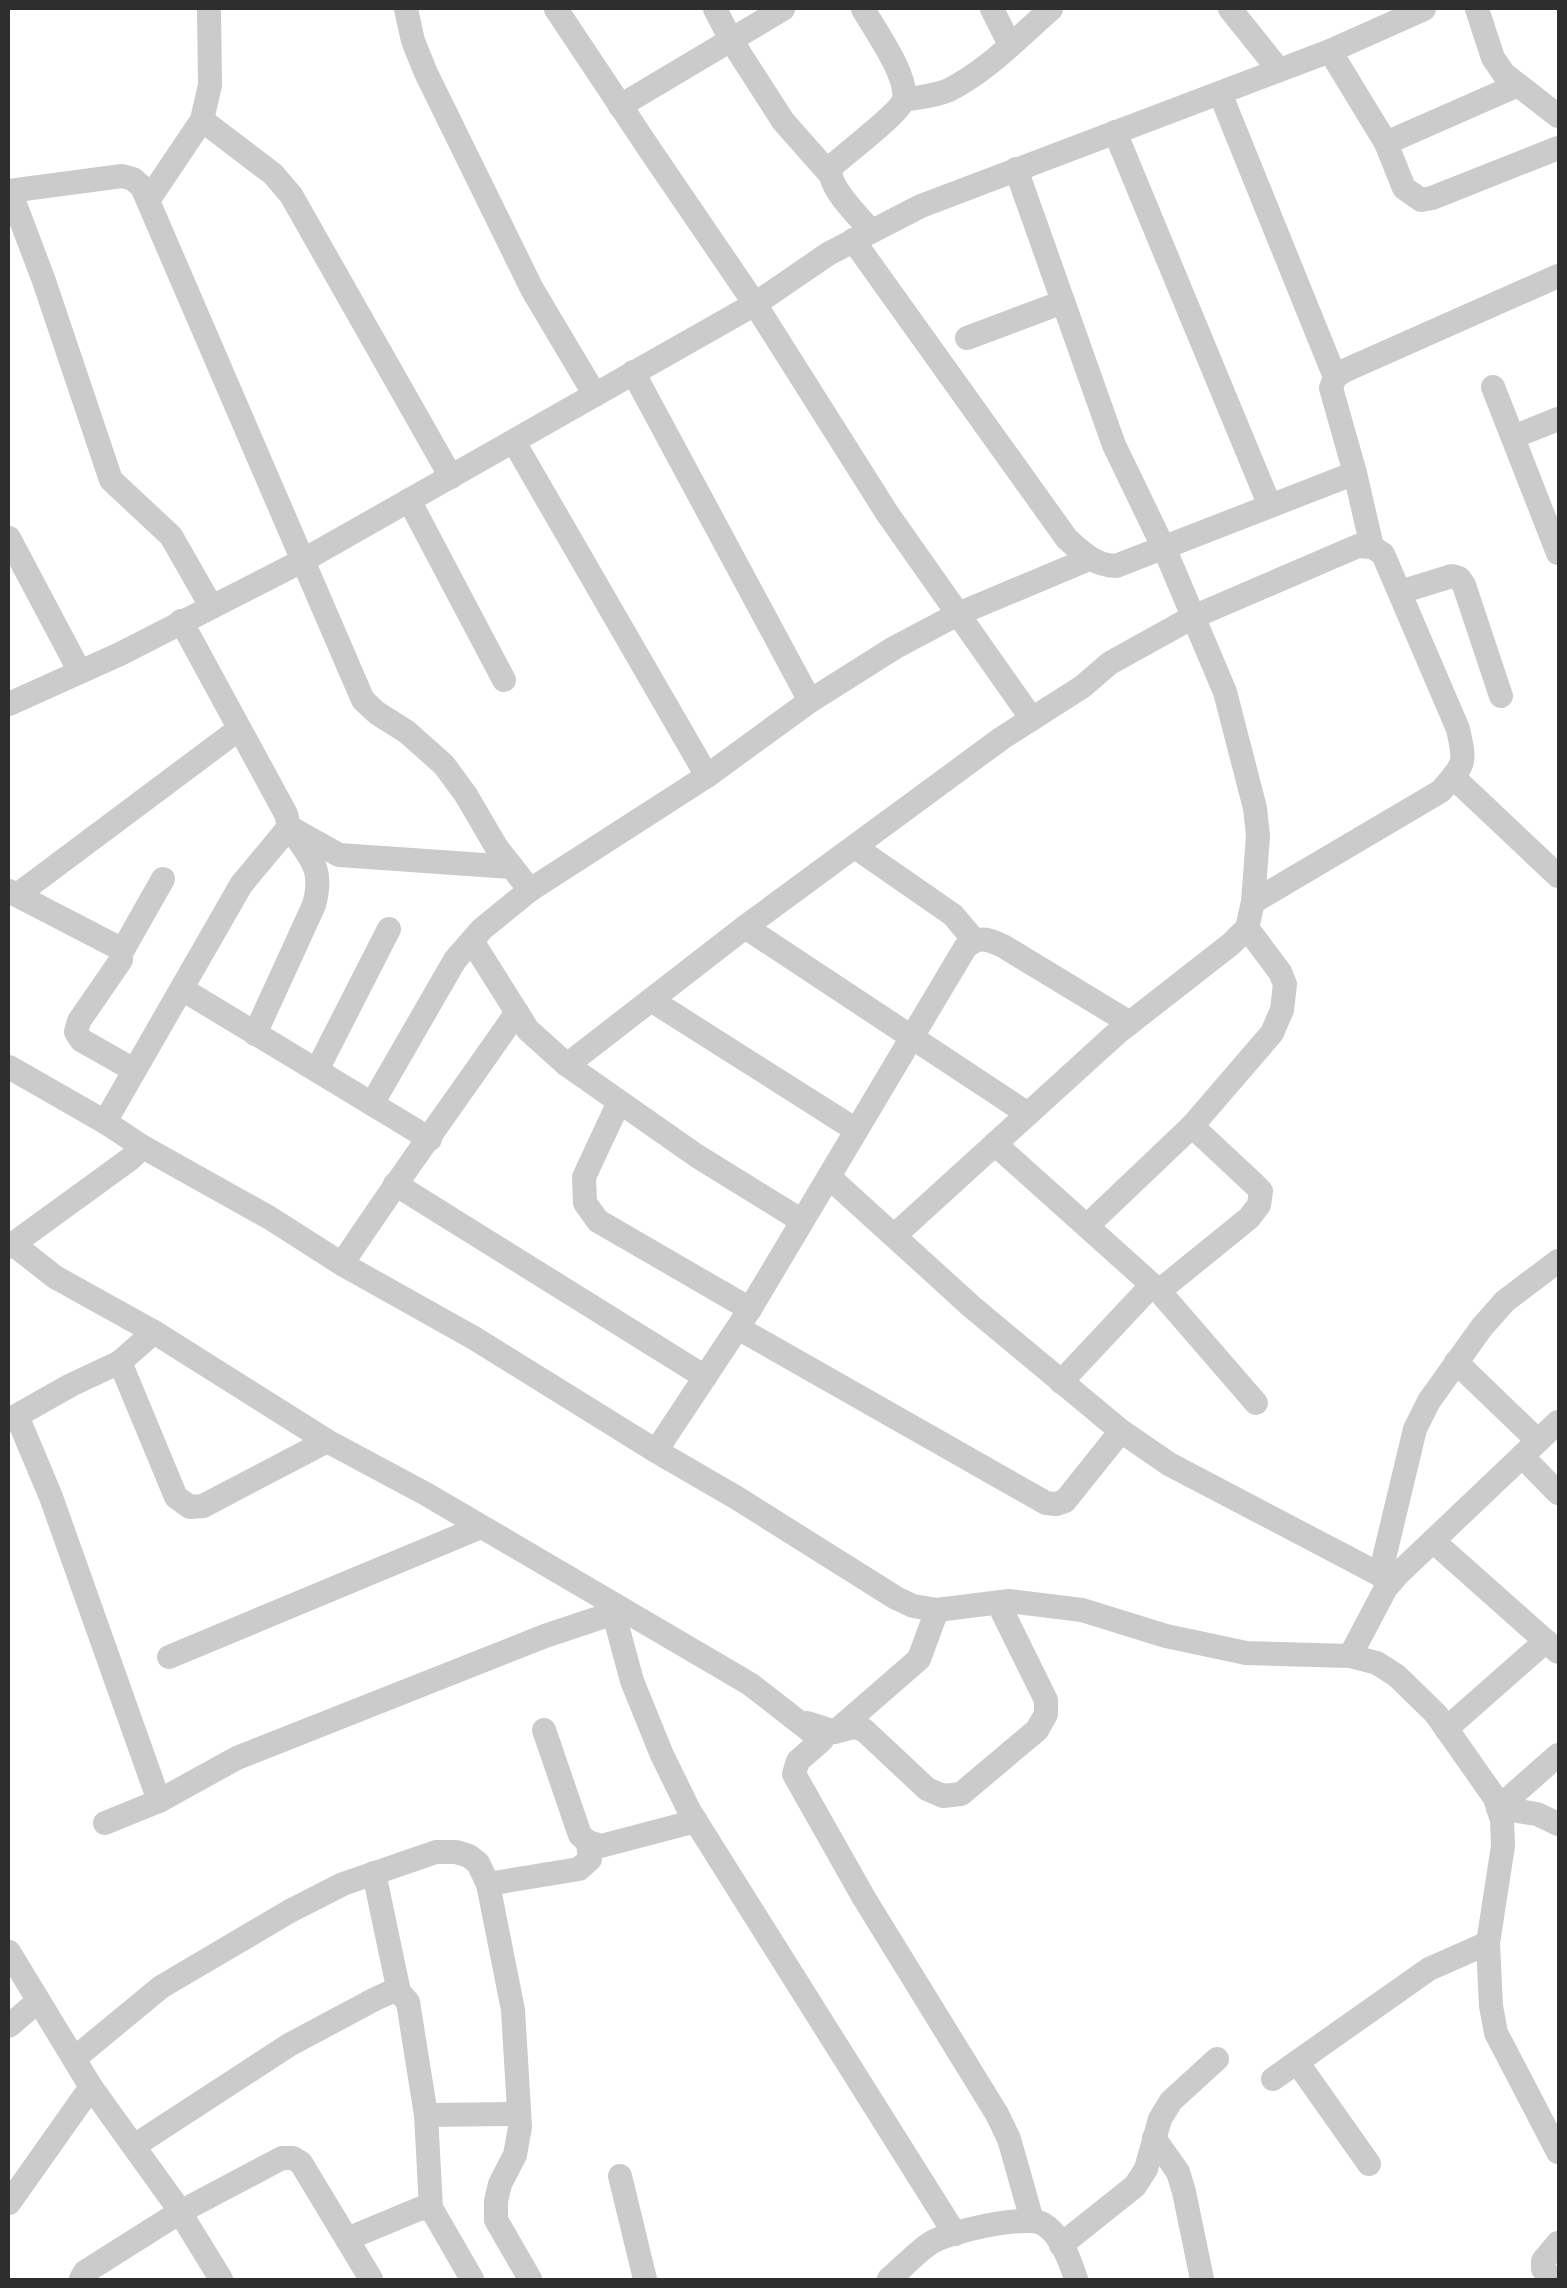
<svg xmlns="http://www.w3.org/2000/svg" width="1567" height="2288" font-family="'Exo 2',sans-serif">
<style>
.lines{fill:none;stroke-linecap:round;stroke-linejoin:round}
.minor{stroke:#cbcbcb;stroke-width:24}
</style>
<rect width="100%" height="100%" fill="#fff"/>
<g class="lines">
<g class="minor">
<polyline points="406,9 413,41 426,73 532,289 595,395"/>
<polyline points="556,9 650,150 755,304 887,513 1032,719"/>
<polyline points="715,9 731,40 783,121 829,173"/>
<path d="M863,9C875,30 908,76 904,99C901,112 844,155 831,167C826,186 858,215 870,230"/>
<polyline points="992,9 1010,45"/>
<polyline points="1230,9 1279,70"/>
<polyline points="1477,9 1493,58 1504,74 1558,116"/>
<polyline points="1330,51 1386,143 1404,188 1421,200 1432,198 1558,148"/>
<polyline points="1220,93 1335,377"/>
<path d="M904,100C918,97 936,96 949,90C987,71 1019,37 1051,9"/>
<polyline points="620,106 783,9"/>
<polyline points="202,120 273,174 291,195 451,477"/>
<polyline points="1115,132 1270,506"/>
<polyline points="1386,143 1518,85"/>
<polyline points="9,191 122,176 133,179 142,187 363,700 377,713 407,732 444,765 466,795 497,848 530,890"/>
<polyline points="10,191 44,281 111,480 171,536 211,606"/>
<polyline points="149,199 202,120 210,85 209,9"/>
<path d="M853,240L1067,539C1083,553 1094,565 1116,566L1355,473"/>
<polyline points="967,338 1063,302"/>
<polyline points="633,372 810,701"/>
<polyline points="1493,387 1558,553"/>
<polyline points="1513,437 1558,419"/>
<polyline points="514,442 707,776"/>
<polyline points="409,500 504,680"/>
<polyline points="9,538 80,672"/>
<polyline points="1372,547 1355,473 1331,388 1335,377 1346,370 1558,276"/>
<polyline points="1400,592 1452,576 1459,578 1464,585 1501,696"/>
<polyline points="9,704 120,654 302,561 755,304 828,254 921,206 1330,51 1424,9"/>
<polyline points="1453,777 1558,876"/>
<polyline points="289,827 339,855 512,867"/>
<polyline points="855,847 953,915 974,940"/>
<polyline points="9,891 117,947 121,953 121,960 79,1021 76,1032 81,1040 134,1070"/>
<polyline points="17,895 239,729"/>
<polyline points="745,927 1028,1114"/>
<polyline points="472,941 528,1030 567,1065 697,1156 802,1221"/>
<polyline points="121,953 163,879"/>
<polyline points="182,989 430,1139"/>
<polyline points="651,1000 856,1130"/>
<path d="M255,1034L314,905C324,868 311,859 291,830"/>
<path d="M567,1065L745,927L1002,738L1082,687L1110,663L1193,617L1358,546L1372,547L1383,554L1458,729C1466,765 1465,763 1441,791L1253,902"/>
<polyline points="9,1067 105,1122 143,1147 270,1218 342,1264 474,1338 656,1451 737,1498 896,1598 913,1606 937,1610 1009,1601 1082,1610 1166,1636 1246,1653 1350,1656 1377,1663 1397,1676 1436,1714 1495,1798 1502,1820 1503,1846 1488,1943 1491,2006 1496,2033 1558,2152"/>
<polyline points="317,1070 389,929"/>
<polyline points="619,1102 584,1177 585,1203 598,1221 750,1309"/>
<polyline points="372,1104 455,960 482,929 530,890 707,776 810,701 894,648 958,614 1089,559"/>
<polyline points="105,1122 241,885 289,827 286,814 181,621"/>
<polyline points="995,1144 1159,1291 1256,1403"/>
<polyline points="829,1177 972,1307 1121,1431 1169,1464 1392,1581"/>
<polyline points="395,1184 705,1377"/>
<polyline points="1087,1226 1192,1126 1272,1033 1282,1010 1285,984 1280,972 1247,928"/>
<polyline points="895,1235 1117,1033 1231,944 1247,928 1253,902 1258,836 1255,808 1225,692 1168,557 1114,445 1016,169"/>
<polyline points="13,1244 55,1277 154,1332 327,1441 426,1494 750,1684 822,1740 798,1761 794,1774 864,1898 997,2114 1009,2139 1032,2220"/>
<polyline points="9,1247 130,1159 143,1147"/>
<path d="M342,1264C398,1179 459,1096 517,1012"/>
<polyline points="1159,1291 1249,1218 1259,1205 1261,1191 1254,1184 1192,1126"/>
<polyline points="738,1328 1046,1503 1056,1504 1065,1501 1121,1431"/>
<polyline points="120,1362 176,1497 190,1507 203,1506 327,1441"/>
<polyline points="1456,1362 1538,1441"/>
<polyline points="1061,1382 1152,1285"/>
<polyline points="17,1416 51,1497 159,1801"/>
<polyline points="9,1420 71,1385 120,1362 154,1332"/>
<path d="M656,1451L750,1309L965,948C979,935 988,939 1003,946L1130,1023"/>
<polyline points="1522,1456 1558,1493"/>
<polyline points="1433,1541 1558,1652"/>
<polyline points="1380,1575 1415,1429 1429,1401 1482,1327 1505,1301 1558,1261"/>
<polyline points="611,1603 632,1681 662,1755 690,1812 955,2234"/>
<polyline points="1350,1656 1386,1588 1397,1575 1558,1422"/>
<polyline points="169,1657 481,1527"/>
<polyline points="807,1723 835,1732 854,1727 864,1730 927,1789 943,1796 961,1794 1037,1730 1046,1714 1046,1700 998,1603"/>
<polyline points="1446,1729 1546,1641"/>
<polyline points="544,1730 580,1835 588,1842 601,1846 696,1821"/>
<polyline points="835,1732 919,1659 937,1610"/>
<polyline points="1498,1808 1558,1755"/>
<polyline points="1498,1808 1537,1814 1558,1824"/>
<polyline points="105,1823 159,1801 237,1758 545,1636 614,1613"/>
<polyline points="374,1873 399,1992"/>
<polyline points="488,1884 579,1869 590,1859 588,1842"/>
<polyline points="9,1952 91,2087 173,2201 221,2279"/>
<polyline points="9,2026 38,2001"/>
<polyline points="75,2058 161,1987 290,1911 343,1884 436,1852 456,1852 469,1856 478,1863 488,1884 513,2010 520,2127 515,2155 500,2184 496,2201 496,2220 530,2279"/>
<polyline points="1297,2062 1369,2164"/>
<polyline points="1273,2079 1429,1969 1488,1943"/>
<polyline points="426,2115 519,2114"/>
<polyline points="1154,2138 1178,2172 1184,2192 1202,2279"/>
<polyline points="134,2146 289,2045 377,1998 391,1992 399,1992 408,2002 426,2115 431,2208"/>
<polyline points="620,2176 645,2279"/>
<polyline points="9,2203 91,2087"/>
<polyline points="347,2239 419,2209 431,2208 472,2279"/>
<polyline points="1061,2245 1135,2186 1146,2169 1160,2119 1171,2101 1217,2059"/>
<polyline points="81,2279 85,2272 180,2212 282,2158 293,2158 301,2163 371,2279"/>
<path d="M889,2279C902,2268 915,2254 929,2244C946,2232 1025,2214 1043,2224C1061,2234 1070,2261 1076,2279"/>
<polyline points="1553,2279 1543,2269 1543,2261 1558,2243"/>
</g>
</g>
<rect width="1567" height="2288" fill="none" stroke="#2e2e2e" stroke-width="20"/>
</svg>
